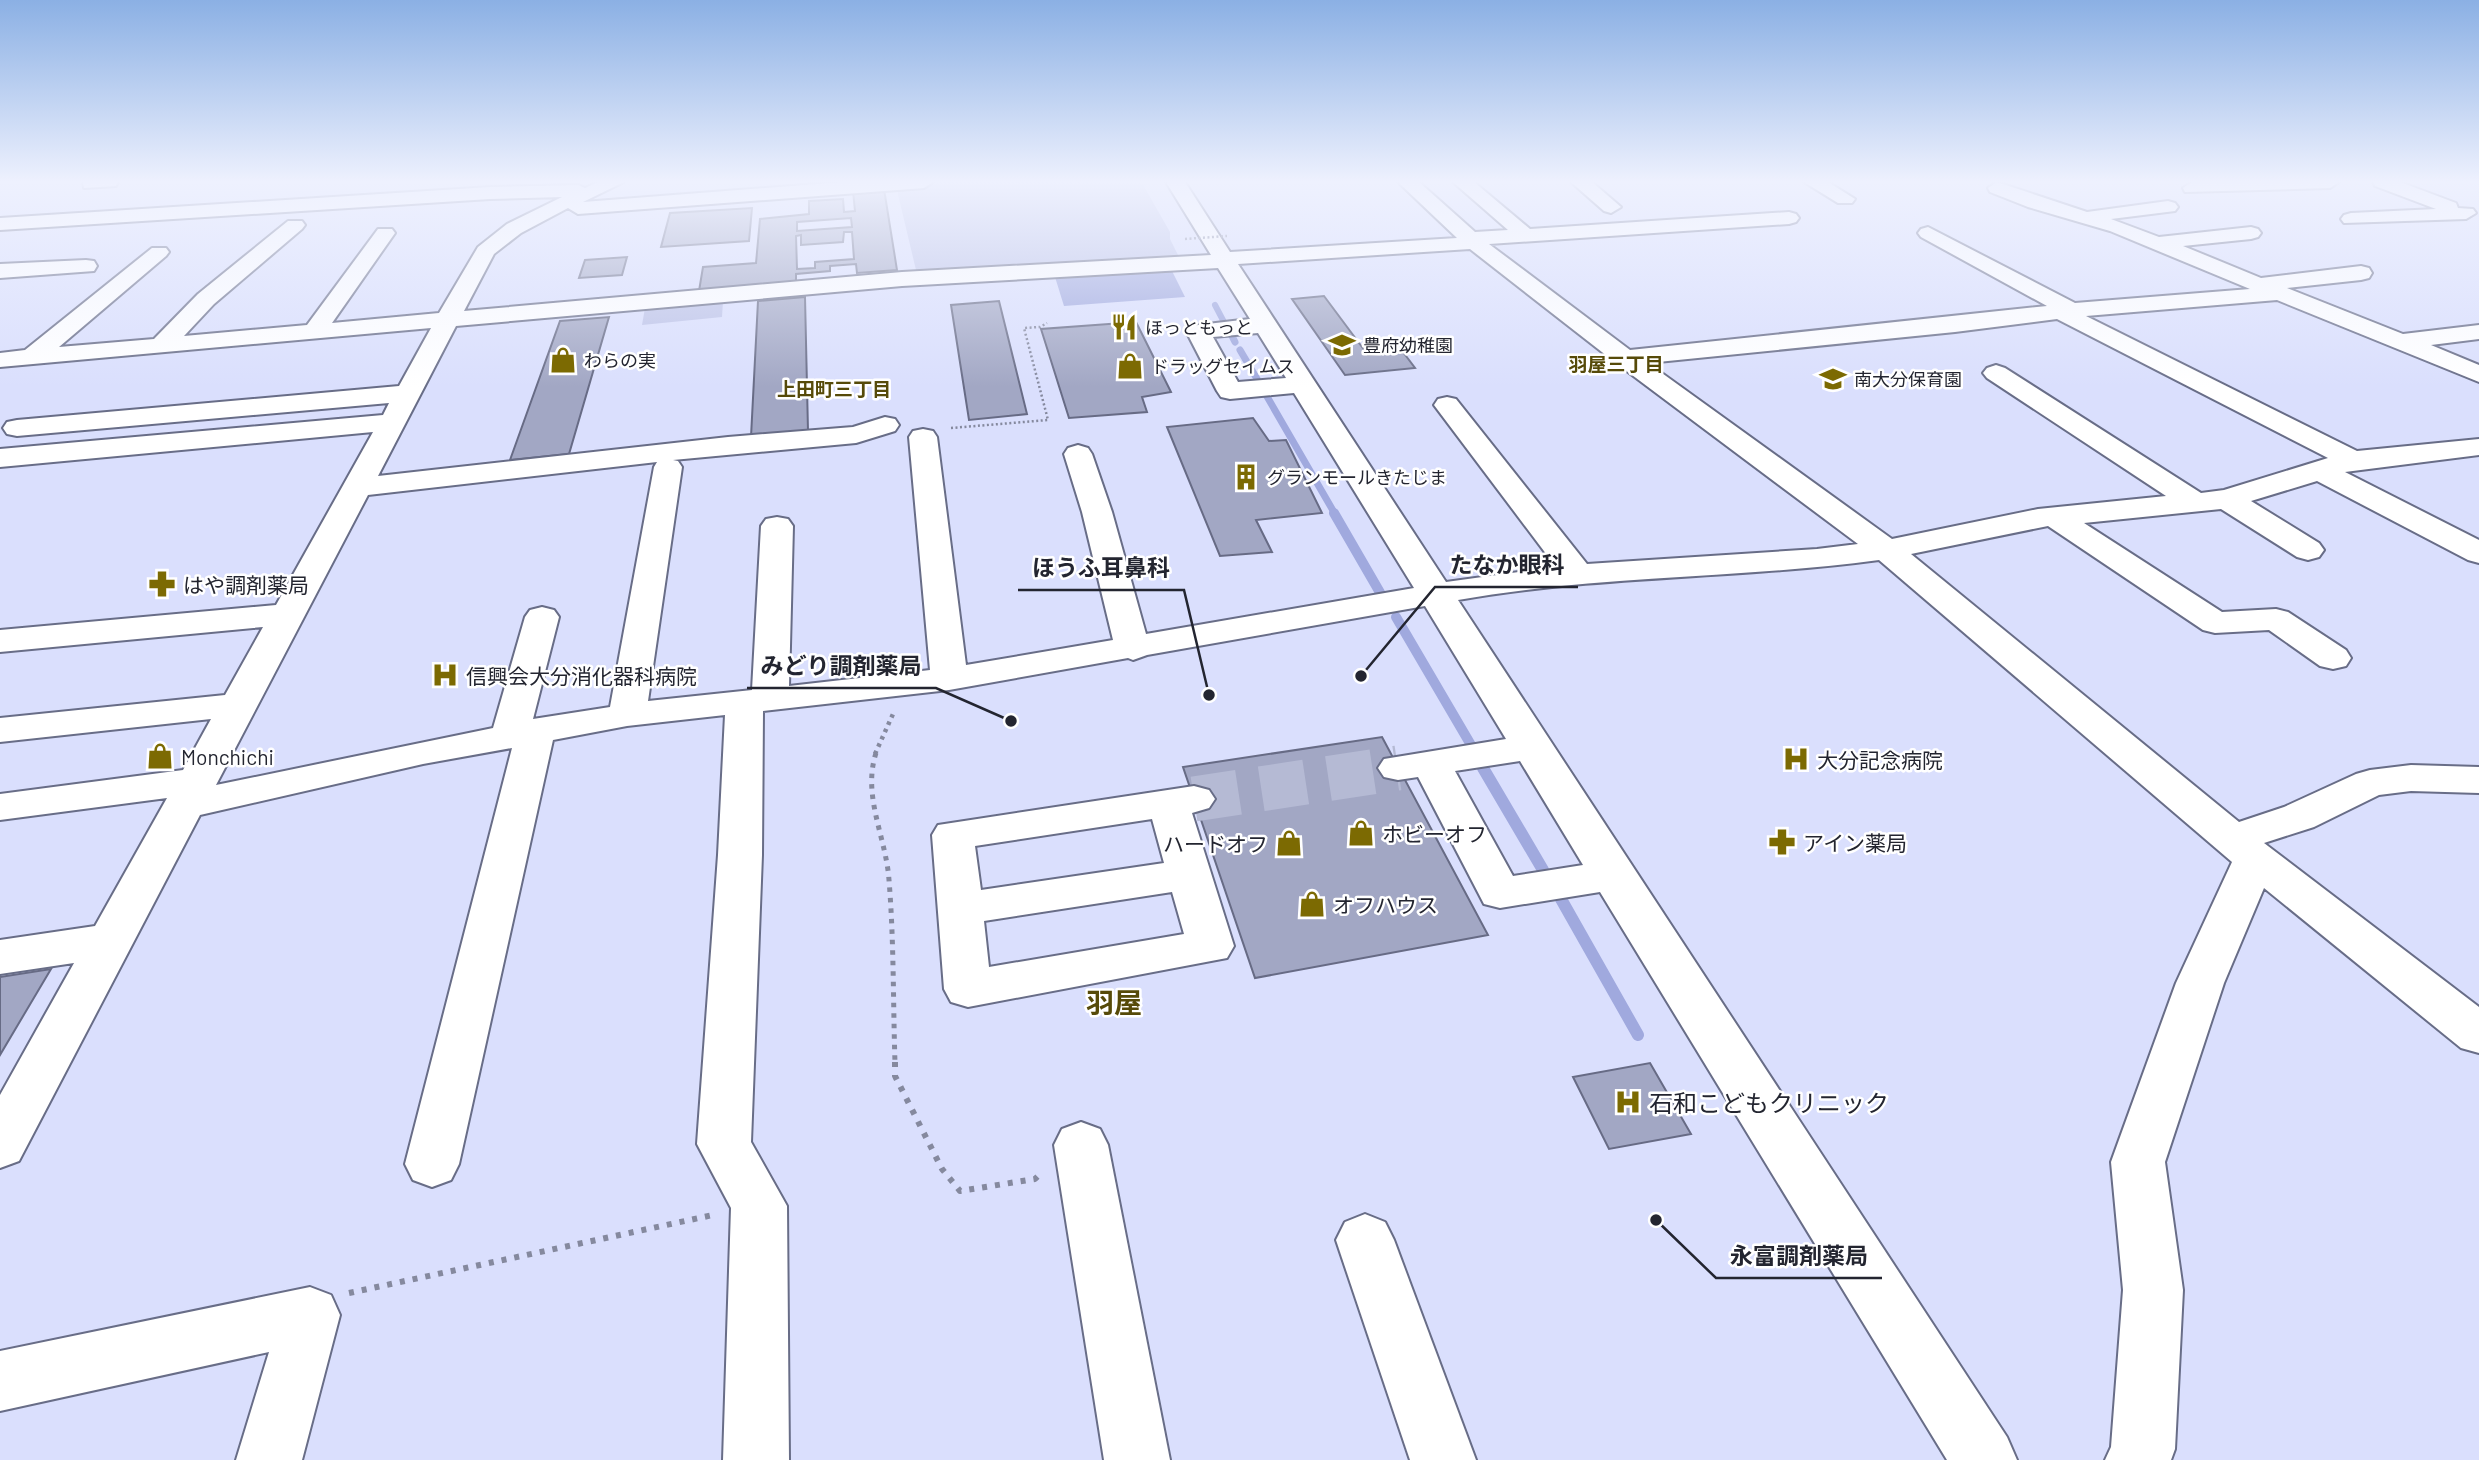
<svg xmlns="http://www.w3.org/2000/svg" width="2479" height="1460" font-family="Barlow,'Noto Sans JP',sans-serif">
<style>
.green{fill:#bcc2e7}
.water{fill:#a0a9de}
.lines{fill:none;stroke-linecap:round;stroke-linejoin:round}
.stream-far3{stroke:#a0a9de;stroke-width:6}
.stream-far2{stroke:#a0a9de;stroke-width:7}
.stream-far1{stroke:#a0a9de;stroke-width:10}
.stream{stroke:#a0a9de;stroke-width:12}
.building{fill:#a2a7c4;stroke:#676b85;stroke-width:2;fill-rule:evenodd}
.minor-tunnel{stroke:#b5bad4;stroke-width:45;stroke-dasharray:45 23;stroke-linecap:butt}
.minor-casing{stroke:#686d87;stroke-width:4}
.path-far3{stroke:#85899e;stroke-width:2.5;stroke-dasharray:2 2.5;stroke-linecap:butt}
.path-far2{stroke:#85899e;stroke-width:4.5;stroke-dasharray:3.5 4.5;stroke-linecap:butt}
.path-far1{stroke:#85899e;stroke-width:5;stroke-dasharray:4.5 6;stroke-linecap:butt}
.path{stroke:#85899e;stroke-width:6;stroke-dasharray:5 8;stroke-linecap:butt}
.minor{fill:#fff;fill-rule:evenodd}
.path-bridge{stroke:#85899e;stroke-width:2.5;stroke-dasharray:2 2.5;stroke-linecap:butt}
.labels{text-anchor:middle;dominant-baseline:central;stroke-width:5;stroke-linejoin:round;paint-order:stroke}
.far-poi-label{font-size:18px;fill:#232530;stroke:#fff;text-anchor:start}
.far-neighbourhood-label{font-size:19px;font-weight:bold;fill:#564a09;stroke:#fff}
.poi-label{font-size:21px;fill:#232530;stroke:#fff;text-anchor:start}
.near-poi-label{font-size:24px;fill:#232530;stroke:#fff;text-anchor:start}
.near-quarter-label{font-size:28px;font-weight:bold;fill:#564a09;stroke:#fff}
.leader{fill:none;stroke:#232530;stroke-width:2.5}
.callout-dot{fill:#232530;stroke:#fff;stroke-width:2.5}
.callout-label{font-size:23px;text-anchor:middle;font-weight:bold;fill:#232530;stroke:#fff;stroke-width:5;stroke-linejoin:round;paint-order:stroke}
</style>
<rect width="100%" height="100%" fill="#dadffd"/>
<g class="green">
<polygon points="946,182 1142,183 1170,232 1170,239 1180,259 940,274 916,270 896,186"/>
<polygon points="723,301 722,317 642,325 645,308"/>
</g>
<polygon class="water" points="1171,269 1185,297 1064,306 1055,277"/>
<g class="lines">
<polyline class="stream-far3" points="1215,305 1225,324"/>
<g class="stream-far2">
<polyline points="1230,332 1235,342"/>
<polyline points="1240,350 1260,384"/>
<polyline points="1265,393 1335,514"/>
</g>
<g class="stream-far1">
<polyline points="1334,513 1382,596"/>
<polyline points="1396,617 1471,745"/>
</g>
<g class="stream">
<polyline points="1483,768 1543,870"/>
<polyline points="1561,899 1638,1035"/>
</g>
</g>
<g class="building">
<path d="M884,189L897,270L857,273L856,264L830,266V271L796,274V283L699,291L703,267L756,263L760,219L809,214V201L843,199L844,212L855,211L853,191ZM851,218L852,227L797,231V222ZM844,232H852L854,259L815,262V268L797,269L796,236L801,235V245L843,242Z"/>
<polygon points="752,208 749,241 661,247 670,213"/>
<polygon points="627,257 622,275 579,278 585,260"/>
<polygon points="1324,296 1368,355 1403,352 1415,368 1345,375 1292,299"/>
<polygon points="805,297 808,431 751,437 758,301"/>
<polygon points="999,301 1027,414 969,420 951,305"/>
<polygon points="609,317 569,454 510,460 560,321"/>
<polygon points="1136,322 1171,392 1142,397 1147,412 1069,418 1041,329"/>
<polygon points="1253,418 1269,441 1286,440 1322,513 1256,520 1272,552 1220,556 1167,427"/>
<polygon points="1382,737 1488,935 1255,978 1183,767"/>
<polygon points="51,969 0,1055 0,977"/>
<polygon points="1650,1063 1691,1134 1609,1149 1573,1077"/>
</g>
<g class="lines">
<polyline class="minor-tunnel" points="1194,799 1398,768"/>
<g class="minor-casing">
<g id="minor">
<polygon points="83,182 118,182 116,186 84,188"/>
<path d="M598,182H624L583,202L843,182H933L924,188L578,214L568,208L521,233L494,254L464,311L902,272L1211,255L1166,182H1185L1230,252L1457,238L1398,182H1419L1475,232L1508,230L1453,182H1474L1530,229L1789,212L1796,214L1799,218L1796,222L1789,224L1489,244L1630,350L2047,306L1921,237L1918,233L1921,229L1928,227L2075,303L2250,289L2110,231L2028,207L1990,192L1988,188L1997,182L2087,212L2168,201L2175,203L2178,207L2175,211L2111,219L2159,237L2251,227L2258,229L2261,233L2258,237L2251,239L2183,246L2261,278L2361,266L2369,268L2372,273L2369,278L2361,280L2287,288L2403,334L2479,325V339L2431,345L2479,365V382L2277,300L2086,316L2357,451L2479,439V455L2345,472L2479,540V563L2468,560L2317,481L2251,501L2319,543L2324,550L2319,557L2308,560L2297,557L2221,509L2084,523L2222,612L2276,609L2288,612L2346,650L2351,658L2346,666L2333,669L2320,666L2269,630L2215,633L2203,630L2048,526L1911,554L2239,822L2284,807L2356,774L2370,770L2411,765L2479,767V793L2411,791L2379,795L2314,827L2264,843L2479,1007V1053L2461,1048L2264,888L2224,983L2165,1162L2183,1290L2175,1449L2171,1460H2105L2111,1447L2123,1290L2111,1162L2176,983L2232,862L1879,560C1739,579 1597,575 1458,600L2007,1437L2017,1460H1947L1600,892L1500,908L1484,904L1418,777L1398,780L1384,777L1378,768L1384,759L1506,739L1425,606L1147,655L1133,660L1128,658L949,690L763,711L762,855L751,1142L787,1206L789,1460H723L731,1208L697,1144L718,855L725,715L627,726L553,740L459,1164L451,1180L432,1187L413,1180L405,1164L512,748L423,764L200,815L19,1161L0,1168V1095L74,963L0,974V940L95,926L167,798L0,820V794L183,770L211,719L0,742V718L225,695L263,627L0,652V630L276,605L373,432L0,467V449L383,415L389,403L17,436L7,434L3,428L7,422L17,420L399,386L431,328L0,367V353L25,350L152,248H166L169,252L166,256L59,347L154,339L198,294L288,221H302L305,225L302,229L214,304L184,336L307,325L378,229H392L395,233L332,323L439,313L478,247L507,224L562,197L490,199L0,230V218L490,187L578,185L585,188ZM1470,249L1616,363L1858,544L1817,549L1587,564L1456,399L1447,397L1438,399L1434,405L1556,567L1446,582L1238,264ZM1218,268L1250,319L1190,326L1186,331L1217,391L1221,397L1230,399L1294,393L1414,588L1146,634L1112,512L1092,454L1088,448L1078,445L1068,448L1064,454L1082,512L1113,640L966,665L937,437L933,431L923,429L913,431L909,437L930,670L789,686L793,526L788,519L777,517L766,519L761,526L752,690L648,701L682,467L678,461L673,460L856,443L895,431L899,425L895,419L885,417L853,427L728,437L378,476L456,326L902,286ZM2057,319L2328,458L2224,490L2201,493L2005,368L1996,365L1987,368L1983,373L1987,378L2166,496L2038,509L1892,539L1648,363L1955,332ZM1258,333L1286,378L1238,382L1213,337ZM657,462L654,467L610,707L533,719L559,617L554,610L542,607L530,610L525,617L493,728L216,785L368,495ZM1520,761L1583,865L1513,876L1455,771Z"/>
<polygon points="1571,182 1592,182 1621,207 1611,213 1604,211"/>
<polygon points="1804,182 1828,182 1855,199 1852,203 1838,203"/>
<polygon points="2192,182 2339,182 2330,188 2185,192 2183,188"/>
<polygon points="2373,182 2400,182 2456,203 2458,208 2473,209 2476,213 2466,219 2344,223 2341,219 2344,215 2351,213 2436,209 2375,186"/>
<polygon points="86,260 94,261 97,266 94,271 0,278 0,264"/>
<path d="M1194,786L1209,790L1215,799L1209,808L1192,813L1234,946L1227,958L968,1007L951,1002L944,989L932,835L938,825ZM1152,819L1164,863L981,890L975,846ZM1172,892L1184,934L989,967L984,921Z"/>
<polygon points="1081,1122 1100,1129 1108,1145 1170,1460 1104,1460 1054,1145 1062,1129"/>
<polygon points="1365,1214 1385,1222 1394,1240 1476,1460 1410,1460 1336,1240 1345,1222"/>
<polygon points="310,1287 331,1295 340,1315 302,1460 236,1460 269,1352 0,1411 0,1351"/>
</g>
</g>
<polyline class="path-far3" points="951,428 1048,420 1024,328 1040,327 1047,323"/>
<polyline class="path-far2" points="875,754 893,714"/>
<path class="path-far1" d="M876,753C862,796 886,837 889,880C894,941 893,1002 895,1063"/>
<g class="path">
<polyline points="895,1062 895,1076 942,1169 960,1191 1035,1179 1039,1175"/>
<polyline points="349,1293 713,1215"/>
</g>
<use href="#minor" class="minor"/>
<polyline class="path-bridge" points="1185,239 1227,236"/>
</g>
<linearGradient id="sky" x2="0" y2="1"><stop stop-color="#8bb0e4"/><stop offset="0.47" stop-color="#eef1fe"/><stop offset="1" stop-color="#eef1fe" stop-opacity="0"/></linearGradient>
<rect width="2479" height="387" fill="url(#sky)"/>
<defs>
<g id="restaurant-bare" transform="scale(2.1)"><path d="M-5-6h1v4h1v-4h1v4h1v-4h1v5L-1.5 .5V6h-2V.5L-5-1ZM5-6V6H3V1.5H1.5Q1.5-4 5-6Z" fill="#7c6a02" stroke="#fff" stroke-width="2.5" paint-order="stroke"/></g>
<g id="school-bare" transform="scale(2.1)"><path d="M0-5L7-2L0 1L-7-2ZM-4 1L0 2.5L4 1V4Q0 6-4 4Z" fill="#7c6a02" stroke="#fff" stroke-width="2.5" paint-order="stroke"/></g>
<g id="shop-bare" transform="scale(2.1)"><path d="M-5-2.5h2.3a2.7 3.5 0 0 1 5.4 0H5L5.5 6h-11ZM-1.5-2.5h3a1.5 2.3 0 0 0-3 0Z" fill="#7c6a02" stroke="#fff" stroke-width="2.5" paint-order="stroke"/></g>
<g id="building-bare" transform="scale(2.1)"><path d="M-4-6H4V6H1V3H-1V6H-4ZM-2.5-4.3h1.7v1.8h-1.7ZM.8-4.3h1.7v1.8H.8ZM-2.5-1h1.7V.8h-1.7ZM.8-1h1.7V.8H.8Z" fill="#7c6a02" stroke="#fff" stroke-width="2.5" paint-order="stroke"/></g>
<g id="pharmacy-bare" transform="scale(2.1)"><path d="M-2-6h4v4h4v4h-4v4h-4v-4h-4v-4h4Z" fill="#7c6a02" stroke="#fff" stroke-width="2.5" paint-order="stroke"/></g>
<g id="hospital-bare" transform="scale(2.1)"><path d="M-5-5h3v3.5h4V-5h3V5h-3V1.5h-4V5h-3Z" fill="#7c6a02" stroke="#fff" stroke-width="2.5" paint-order="stroke"/></g>
</defs>
<g fill-rule="evenodd">
<use href="#restaurant-bare" x="1124" y="327"/>
<use href="#school-bare" x="1342" y="345"/>
<use href="#shop-bare" x="563" y="360"/>
<use href="#shop-bare" x="1130" y="366"/>
<use href="#school-bare" x="1833" y="379"/>
<use href="#building-bare" x="1246" y="477"/>
<use href="#pharmacy-bare" x="162" y="584"/>
<use href="#hospital-bare" x="445" y="675"/>
<use href="#shop-bare" x="160" y="756"/>
<use href="#hospital-bare" x="1796" y="759"/>
<use href="#shop-bare" x="1361" y="833"/>
<use href="#pharmacy-bare" x="1782" y="842"/>
<use href="#shop-bare" x="1289" y="843"/>
<use href="#shop-bare" x="1312" y="904"/>
<use href="#hospital-bare" x="1628" y="1102"/>
</g>
<g class="labels">
<g class="far-poi-label">
<text x="1145" y="327">ほっともっと</text>
<text x="1363" y="345">豊府幼稚園</text>
<text x="584" y="360">わらの実</text>
<text x="1151" y="366">ドラッグセイムス</text>
<text x="1854" y="379">南大分保育園</text>
<text x="1267" y="477">グランモールきたじま</text>
</g>
<g class="far-neighbourhood-label">
<text x="1616" y="363">羽屋三丁目</text>
<text x="834" y="388">上田町三丁目</text>
</g>
<g class="poi-label">
<text x="183" y="584">はや調剤薬局</text>
<text x="466" y="675">信興会大分消化器科病院</text>
<text x="181" y="756">Monchichi</text>
<text x="1817" y="759">大分記念病院</text>
<text x="1382" y="833">ホビーオフ</text>
<text x="1803" y="842">アイン薬局</text>
<text x="1268" y="843" text-anchor="end">ハードオフ</text>
<text x="1333" y="904">オフハウス</text>
</g>
<g class="near-poi-label">
<text x="1649" y="1102">石和こどもクリニック</text>
</g>
<g class="near-quarter-label">
<text x="1114" y="1002">羽屋</text>
</g>
</g>
<path class="leader" d="M1361 676L1435 587H1578M1209 695L1184 590H1018M1011 721L936 688H747M1656 1220L1716 1278H1882"/>
<g class="callout-dot">
<circle cx="1361" cy="676" r="7"/>
<circle cx="1209" cy="695" r="7"/>
<circle cx="1011" cy="721" r="7"/>
<circle cx="1656" cy="1220" r="7"/>
</g>
<g class="callout-label">
<text x="1507" y="573">たなか眼科</text>
<text x="1101" y="576">ほうふ耳鼻科</text>
<text x="841" y="674">みどり調剤薬局</text>
<text x="1799" y="1264">永富調剤薬局</text>
</g>
</svg>
